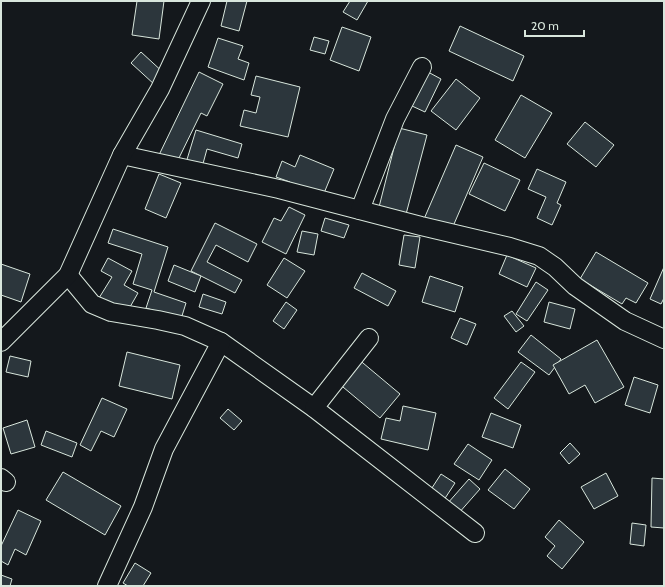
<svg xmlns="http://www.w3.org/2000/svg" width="665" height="587" font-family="Cabin,sans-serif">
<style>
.building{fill:#2c363c;stroke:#d8e6dc}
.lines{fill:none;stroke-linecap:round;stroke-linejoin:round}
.minor-casing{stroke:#d8e6dc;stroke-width:20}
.minor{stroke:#14181c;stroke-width:18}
</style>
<rect width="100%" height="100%" fill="#14181c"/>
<g class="building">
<polygon points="137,1 164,1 159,39 132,35"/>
<polygon points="227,1 247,1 239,31 221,26"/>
<polygon points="350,1 368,1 357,20 343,12"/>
<polygon points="460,26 524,56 513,81 449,51"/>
<polygon points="342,27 371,37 359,71 330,60"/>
<polygon points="314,37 329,41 325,54 310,50"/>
<polygon points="218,38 243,46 238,59 249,63 244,80 208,67"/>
<polygon points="141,52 165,74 155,85 131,63"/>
<polygon points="199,72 223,84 207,116 201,113 176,164 159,155"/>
<polygon points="428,72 441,79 425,112 412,106"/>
<polygon points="256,76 300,87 288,137 240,126 244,110 256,113 260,97 251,95"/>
<polygon points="456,79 480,98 456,130 431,111"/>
<polygon points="521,95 552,113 525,158 495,140"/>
<polygon points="585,122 614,145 596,167 567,144"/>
<polygon points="399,128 427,135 405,218 378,211"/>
<polygon points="196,130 242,144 238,158 207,149 201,171 185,166"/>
<polygon points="456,145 483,157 451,231 424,219"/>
<polygon points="300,155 334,169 322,198 289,184 290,182 276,177 282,161 295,167"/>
<polygon points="484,163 520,180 505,211 469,194"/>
<polygon points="537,169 566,182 557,203 561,205 552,225 537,218 546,197 528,189"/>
<polygon points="159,174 181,183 166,218 145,209"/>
<polygon points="289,207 305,215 286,254 262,242 274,218 281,221"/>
<polygon points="325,218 349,225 344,238 321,231"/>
<polygon points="215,223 257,244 248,262 216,245 207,262 242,280 235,293 191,271"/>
<polygon points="113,229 168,247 154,292 186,303 181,319 146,308 152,290 133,284 142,254 108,243"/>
<polygon points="302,231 318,234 314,255 297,252"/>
<polygon points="404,235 420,237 415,268 399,265"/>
<polygon points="596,252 648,283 636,303 626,298 622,304 580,279"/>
<polygon points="507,255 536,268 527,287 499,274"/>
<polygon points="108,258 132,271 124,285 138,293 126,314 99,298 112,277 101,271"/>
<polygon points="284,258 305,271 287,298 267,285"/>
<polygon points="1,264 30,274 21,302 1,295"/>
<polygon points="174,265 201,276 195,292 168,281"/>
<polygon points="664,267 664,298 661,304 650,299"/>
<polygon points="362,273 396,291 388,306 354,288"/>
<polygon points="430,276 463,287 455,312 422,302"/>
<polygon points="536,282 548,290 527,321 516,314"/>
<polygon points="203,294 226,302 222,314 199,307"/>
<polygon points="286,302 297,310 284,329 273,321"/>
<polygon points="549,302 575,309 570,329 544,322"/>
<polygon points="512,311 524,326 516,332 504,316"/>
<polygon points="460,318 476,324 467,345 451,338"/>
<polygon points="531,335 561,359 549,375 518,352"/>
<polygon points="597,340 624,387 595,403 585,385 569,394 553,365"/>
<polygon points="127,352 180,365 172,399 119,386"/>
<polygon points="10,356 31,361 28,377 6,372"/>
<polygon points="357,358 400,394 380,418 337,382"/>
<polygon points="521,362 535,372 508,409 494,398"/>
<polygon points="634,377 658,385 650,413 625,405"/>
<polygon points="102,398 127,409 114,437 101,431 91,451 80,445"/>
<polygon points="403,406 436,413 428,450 381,439 386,418 400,421"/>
<polygon points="228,409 242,421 234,430 220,418"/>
<polygon points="491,413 521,425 513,448 482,437"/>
<polygon points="27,420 35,447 11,454 3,428"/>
<polygon points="46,431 77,443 72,457 41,445"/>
<polygon points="570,443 580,454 569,464 560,453"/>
<polygon points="468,444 492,460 479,480 454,464"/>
<polygon points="505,469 530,489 514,509 488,490"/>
<polygon points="63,472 121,506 105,535 46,500"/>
<polygon points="606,473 618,496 594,509 581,487"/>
<polygon points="441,474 455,483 442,503 428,494"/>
<polygon points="652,478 664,479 664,528 651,527"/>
<polygon points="469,479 480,489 458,514 447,504"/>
<polygon points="18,510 41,521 26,555 15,549 8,565 1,561 1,546"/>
<polygon points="559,520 584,542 562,569 547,556 555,546 545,537"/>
<polygon points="632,523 646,525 644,546 630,544"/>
<polygon points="135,563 151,573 143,586 128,586 123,583"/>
<polygon points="1,575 12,579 10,586 1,586"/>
</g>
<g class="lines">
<g class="minor-casing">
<g id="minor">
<polyline points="122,155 279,189 421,226 510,247 539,256 555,267 575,286 625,321 664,339"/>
<polyline points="360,210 395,119 422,67"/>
<polyline points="68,275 92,304 111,312 158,320 185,326 221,342 314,408 475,533"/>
<polyline points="1,342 68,275 122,155 160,89 201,1"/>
<polyline points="314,408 369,338"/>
<polyline points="1,478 6,482"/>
<polyline points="107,586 143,507 164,449 221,342"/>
</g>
</g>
<use href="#minor" class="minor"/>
</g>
<rect width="665" height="587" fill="none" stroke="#d8e6dc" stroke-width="4"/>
<path d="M525 30v6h59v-6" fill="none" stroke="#d8e6dc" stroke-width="2"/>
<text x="531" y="30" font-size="12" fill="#d8e6dc" stroke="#14181c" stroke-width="3" paint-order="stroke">20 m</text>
</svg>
